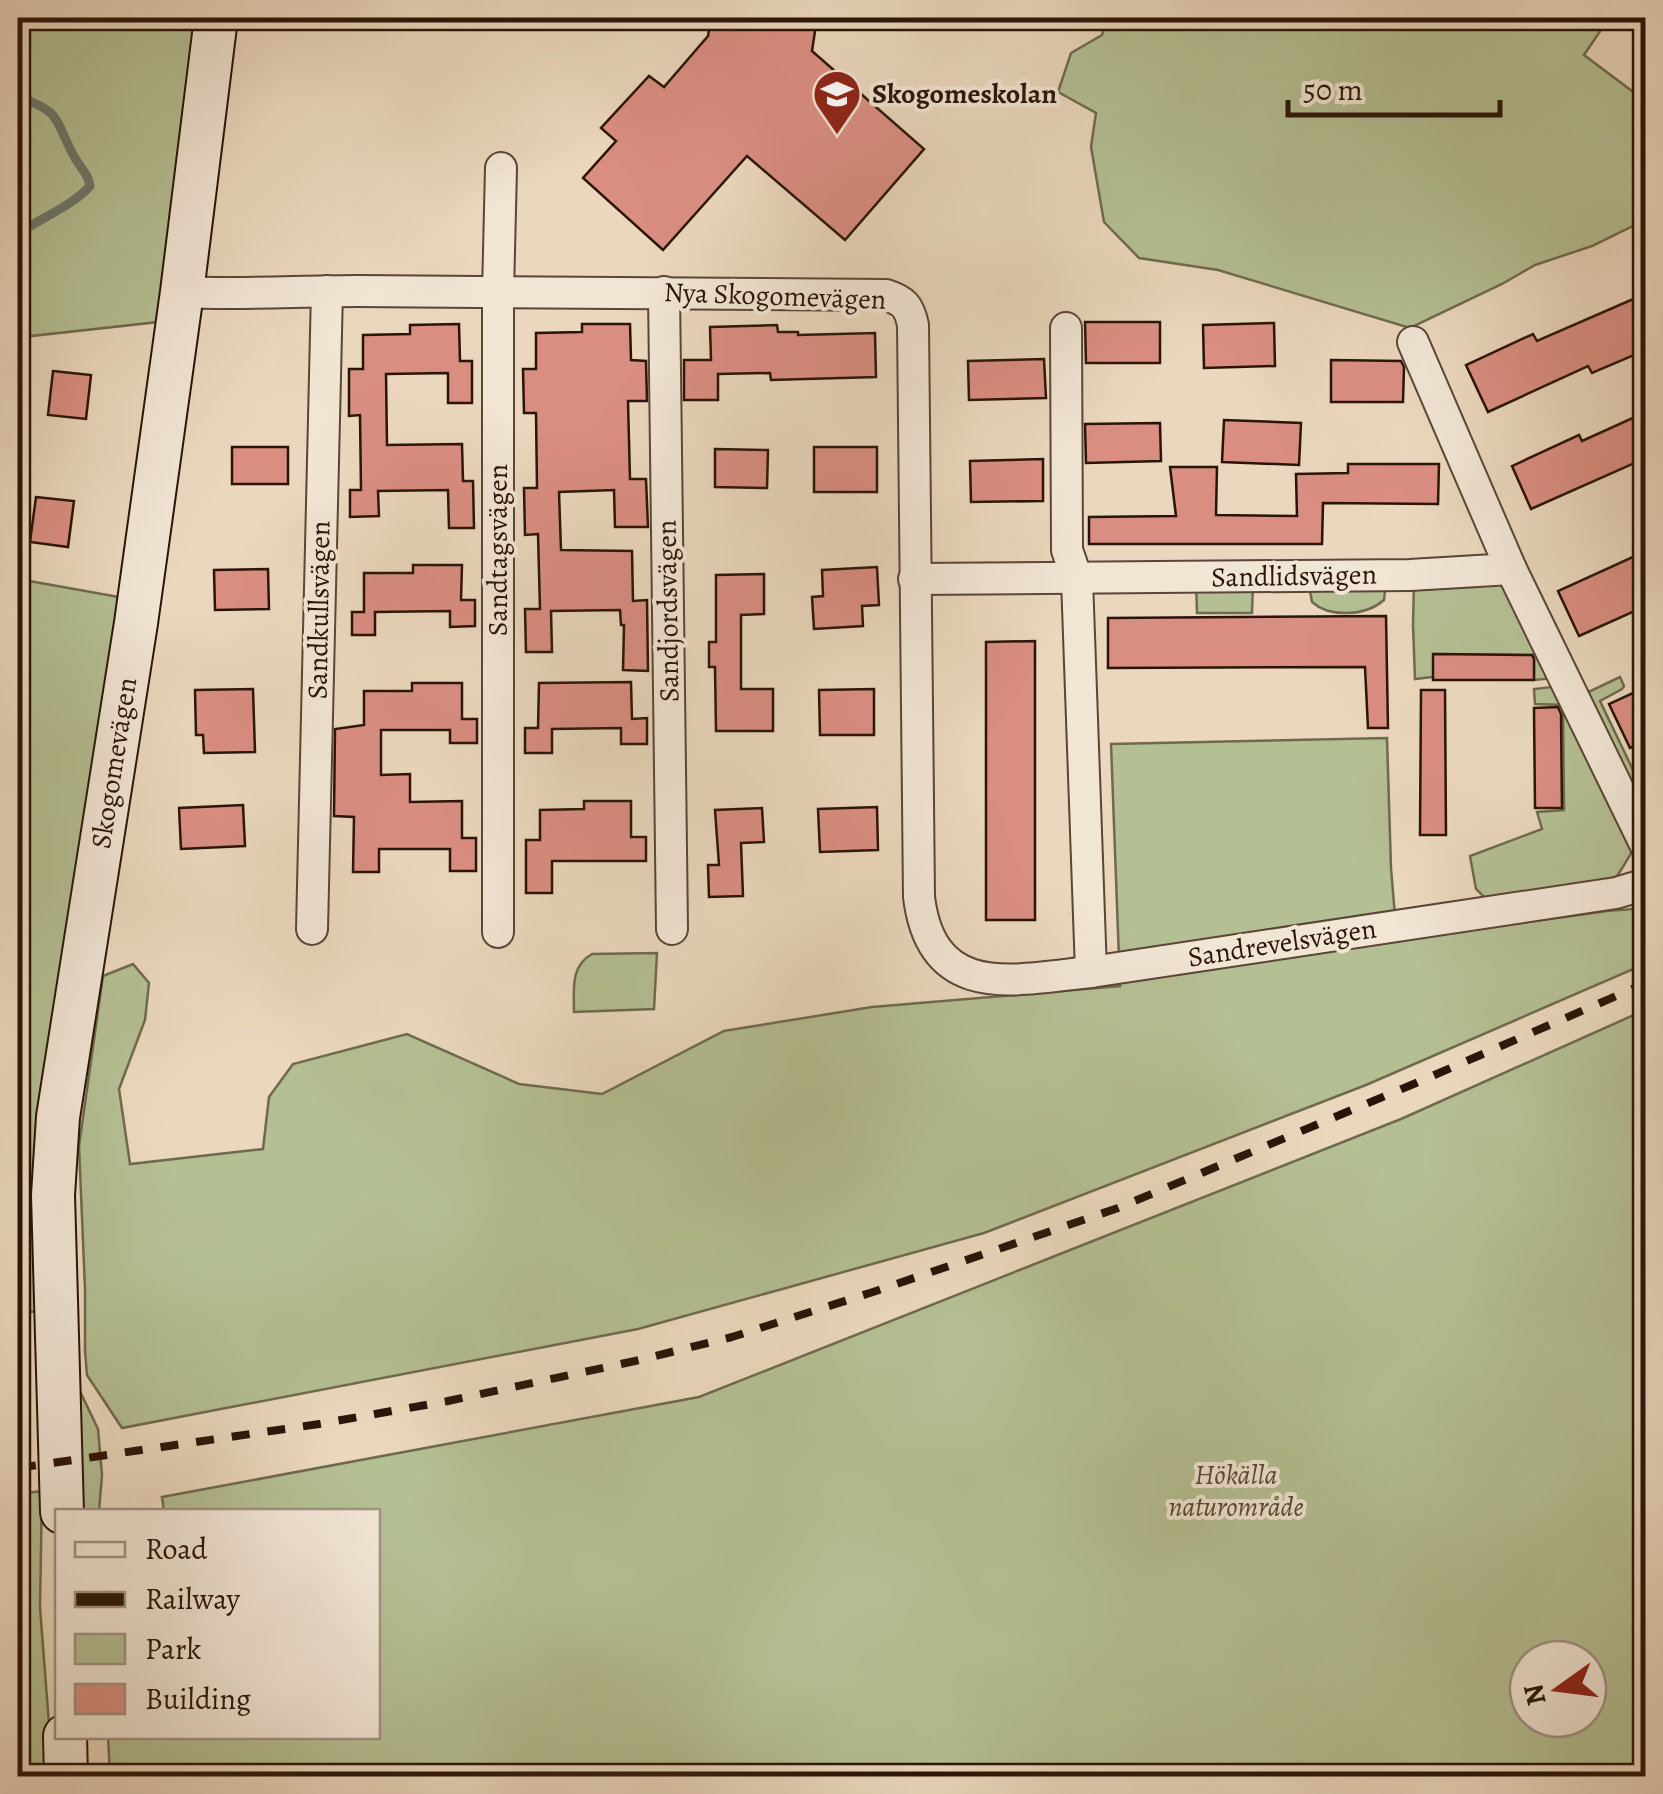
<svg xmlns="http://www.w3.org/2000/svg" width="1663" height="1794" font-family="Alegreya,serif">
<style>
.green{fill:#b4bf93;stroke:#6f6a4e;stroke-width:2.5;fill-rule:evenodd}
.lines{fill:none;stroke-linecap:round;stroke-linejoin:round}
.stream{stroke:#6c786d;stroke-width:9}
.building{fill:#da8e82;stroke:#2a1409;stroke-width:2.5}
.street-casing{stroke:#5a4536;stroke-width:34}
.secondary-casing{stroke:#2a1409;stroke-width:46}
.street{stroke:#f1e5d4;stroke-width:30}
.secondary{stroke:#f1e5d4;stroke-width:42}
.rail{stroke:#2a1409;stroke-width:8;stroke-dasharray:18 18;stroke-linecap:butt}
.labels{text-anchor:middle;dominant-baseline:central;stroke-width:8;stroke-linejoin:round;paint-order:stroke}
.poi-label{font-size:28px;font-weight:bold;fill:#2a1409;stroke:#f1e5d4;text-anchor:start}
.street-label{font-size:28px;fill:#2a1409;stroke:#f1e5d4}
.park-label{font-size:28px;font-style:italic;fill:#534732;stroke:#f1e5d4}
</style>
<rect width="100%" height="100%" fill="#ead7bd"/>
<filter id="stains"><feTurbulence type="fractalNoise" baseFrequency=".002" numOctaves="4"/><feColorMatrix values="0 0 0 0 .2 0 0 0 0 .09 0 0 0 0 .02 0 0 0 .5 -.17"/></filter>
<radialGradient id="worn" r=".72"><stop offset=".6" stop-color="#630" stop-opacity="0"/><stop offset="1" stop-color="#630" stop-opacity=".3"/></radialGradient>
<g class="green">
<polygon points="18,18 197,18 158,322 23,337 18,397"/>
<polygon points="1107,18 1609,18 1584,55 1632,91 1645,94 1645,220 1592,246 1535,265 1502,284 1410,328 1218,270 1139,258 1104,222 1091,147 1096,113 1058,92 1071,53 1102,35"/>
<polygon points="18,579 119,597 39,1311 18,1313"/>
<polygon points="1253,582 1252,613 1197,613 1196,583"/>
<polygon points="1499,582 1519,595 1556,678 1534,680 1534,655 1434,654 1433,677 1415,679 1413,625 1414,583"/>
<path d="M1386,583L1384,600C1366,616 1330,618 1312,602L1309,585Z"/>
<polygon points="1620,677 1624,686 1622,689 1600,701 1633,770 1645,765 1645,829 1586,693"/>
<polygon points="1560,686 1632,847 1632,852 1616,878 1485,898 1476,889 1470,856 1542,829 1537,812 1564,810 1563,705 1535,704 1534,689"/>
<polygon points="1387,738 1391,868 1397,940 1607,911 1645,908 1645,964 1366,1085 984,1233 638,1329 122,1428 87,1375 85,1351 85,1289 79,1146 103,976 133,964 149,983 145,1020 119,1089 130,1164 263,1149 269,1097 293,1064 407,1034 519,1084 602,1094 724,1031 872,1007 1120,986 1111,744"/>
<path d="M657,953L654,1009L574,1012C574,990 570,966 592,954Z"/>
<path d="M1645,1010V1776H110L108,1737L378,1736V1512L164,1511L162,1497L699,1397L1401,1119ZM1528,1659H1588V1719H1528Z"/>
<polygon points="77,1385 98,1429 102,1475 99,1511 78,1511"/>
<polygon points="42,1491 40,1607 53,1776 18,1776 18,1494"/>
</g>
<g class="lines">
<path class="stream" d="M18,97C64,112 54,121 75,158C81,169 88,173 90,186C75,204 39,219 18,234"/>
</g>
<g class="building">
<polygon points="711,18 817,18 812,51 924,149 845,240 747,156 663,250 583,178 616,141 601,128 649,76 664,87 708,36"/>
<polygon points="1638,297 1646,314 1646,350 1592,373 1588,366 1488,412 1466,365 1533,334 1537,341"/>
<polygon points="1085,322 1160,322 1160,363 1086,363"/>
<polygon points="1274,323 1275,366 1204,368 1203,325"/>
<polygon points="459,324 460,361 472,361 472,403 448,403 448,373 386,374 387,445 462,444 463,481 473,481 474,528 449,528 448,490 378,491 379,516 350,517 350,490 361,490 360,415 349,416 349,369 363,369 363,335 410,334 410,325"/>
<polygon points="582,324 630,324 631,360 646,361 647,401 628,401 630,479 646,479 648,527 615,527 614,490 559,492 561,550 632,551 633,601 647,600 648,671 623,670 624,625 621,625 620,610 551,611 552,652 526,652 525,609 540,609 538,534 525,535 524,488 537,488 536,413 524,413 523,369 536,369 536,333 582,332"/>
<polygon points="777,325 778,332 798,332 798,335 875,333 876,377 771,380 770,373 718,374 718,400 684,400 684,360 711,360 710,327"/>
<polygon points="1044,359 1046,398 969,400 968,361"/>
<polygon points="1331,360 1401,361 1404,367 1403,402 1331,402"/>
<polygon points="53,371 91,375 86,419 48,415"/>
<polygon points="1646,412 1646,458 1531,509 1512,466 1579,435 1582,441"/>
<polygon points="1224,420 1301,423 1299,465 1222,462"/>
<polygon points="1160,423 1161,461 1086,463 1085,424"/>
<rect x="232" y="447" width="56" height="37"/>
<rect x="814" y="447" width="63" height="45"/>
<polygon points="715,449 768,450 767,488 715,487"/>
<polygon points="1043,459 1043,501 971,502 970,461"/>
<polygon points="1348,464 1439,464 1438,504 1323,503 1322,544 1089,544 1089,517 1176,516 1170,467 1217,467 1216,515 1297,516 1296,474 1348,473"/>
<polygon points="36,497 74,501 68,547 30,542"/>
<polygon points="1646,551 1646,606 1579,636 1558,591"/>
<polygon points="413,565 462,565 461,600 475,600 475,626 450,627 450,611 375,612 375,635 352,635 352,612 364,612 364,573 413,573"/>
<polygon points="877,567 879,605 862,606 863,626 814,629 812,597 823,596 822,570"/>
<polygon points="268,569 269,609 215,610 214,570"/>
<polygon points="764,574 764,614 741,615 741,689 773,689 773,731 716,731 715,667 709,667 709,642 716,642 716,575"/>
<polygon points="1386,616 1388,728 1368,728 1365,667 1108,668 1108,618"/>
<polygon points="1035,641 1035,920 986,920 986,642"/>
<polygon points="1433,654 1532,655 1534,659 1534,680 1433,680"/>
<polygon points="631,682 632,719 647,718 647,744 621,744 621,728 552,729 552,753 525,753 525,728 538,728 539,683"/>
<polygon points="412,683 462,683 462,719 477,719 477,743 450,743 450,730 381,730 381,775 410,774 410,802 462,801 462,838 476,838 476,871 450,871 450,849 379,849 379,872 353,872 354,817 334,816 335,729 364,725 364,691 412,691"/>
<polygon points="1646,687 1646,740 1630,748 1609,704"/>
<polygon points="253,689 255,752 204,753 203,735 196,735 195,690"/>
<polygon points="874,689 874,735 820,735 819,690"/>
<polygon points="1421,690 1445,690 1446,835 1420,835"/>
<polygon points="1558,707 1561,714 1562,808 1535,808 1534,708"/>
<polygon points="584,801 631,801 631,837 646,837 646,861 552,861 552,893 526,893 526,840 540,840 540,810 584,809"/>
<polygon points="243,805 245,846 181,849 179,808"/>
<polygon points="877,807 878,850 820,852 818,809"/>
<polygon points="762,808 764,842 741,843 743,896 709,897 708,865 719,865 715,810"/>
</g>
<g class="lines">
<g class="street-casing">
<g id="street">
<path d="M182,292C241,295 299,291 358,291C534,293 710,294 886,295C904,301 909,306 913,325L919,897C932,1002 1014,980 1091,972L1616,893L1646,884"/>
<polyline points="664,292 672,929"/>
<polyline points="1066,328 1067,550 1077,579 1091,972"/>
<polyline points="1413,342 1511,569 1646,846"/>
<polyline points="914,579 1410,575 1511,569"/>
<polyline points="312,929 327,291"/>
<polyline points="498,932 498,293 501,168"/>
</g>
</g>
<g class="secondary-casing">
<g id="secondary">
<polyline points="62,1512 53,1195 58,1117 136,623 182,292 216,18"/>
<polyline points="65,1736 66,1776"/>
</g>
</g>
<use href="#street" class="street"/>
<use href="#secondary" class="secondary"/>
<polyline class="rail" points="18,1468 319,1424 448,1401 635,1361 732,1337 876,1291 1118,1208 1416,1083 1646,983"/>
</g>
<defs>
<g id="school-pin" transform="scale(2.5)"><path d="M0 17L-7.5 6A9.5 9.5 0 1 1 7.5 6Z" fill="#8f2418" stroke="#f1e5d4"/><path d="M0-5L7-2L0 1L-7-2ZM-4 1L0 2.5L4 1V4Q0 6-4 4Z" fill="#fff"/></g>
</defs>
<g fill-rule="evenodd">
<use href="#school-pin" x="837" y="94"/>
</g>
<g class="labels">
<g class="poi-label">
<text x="872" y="94">Skogomeskolan</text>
</g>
<g class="street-label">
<text transform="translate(775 296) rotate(2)">Nya Skogomevägen</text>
<text transform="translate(498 550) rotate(-90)">Sandtagsvägen</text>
<text transform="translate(1294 576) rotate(-1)">Sandlidsvägen</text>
<text transform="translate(319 610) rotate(-89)">Sandkullsvägen</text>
<text transform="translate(668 611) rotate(-91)">Sandjordsvägen</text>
<text transform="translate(114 763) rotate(-81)">Skogomevägen</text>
<text transform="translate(1282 943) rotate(-9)">Sandrevelsvägen</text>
</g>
<g class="park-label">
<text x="1236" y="1475">Hökälla<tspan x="1236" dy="32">naturområde</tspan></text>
</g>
</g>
<rect width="1663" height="1794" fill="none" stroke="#ead7bd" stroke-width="60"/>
<rect x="20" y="20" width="1623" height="1754" fill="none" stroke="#2a1409" stroke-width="5"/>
<rect x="30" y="30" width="1603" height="1734" fill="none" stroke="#2a1409" stroke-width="2.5"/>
<rect x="55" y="1509" width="325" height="230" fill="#f1e5d4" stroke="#a19183" stroke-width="2.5"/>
<rect x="75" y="1542" width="50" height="15" fill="#f1e5d4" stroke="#a19183" stroke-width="2.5"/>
<text x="145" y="1559" font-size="30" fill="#2a1409">Road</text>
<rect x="75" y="1592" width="50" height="15" fill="#2a1409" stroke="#a19183" stroke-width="2.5"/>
<text x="145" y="1609" font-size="30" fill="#2a1409">Railway</text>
<rect x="75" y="1634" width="50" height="30" fill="#b4bf93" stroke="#a19183" stroke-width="2.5"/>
<text x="145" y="1659" font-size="30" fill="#2a1409">Park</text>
<rect x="75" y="1684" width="50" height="30" fill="#da8e82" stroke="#a19183" stroke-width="2.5"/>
<text x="145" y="1709" font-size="30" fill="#2a1409">Building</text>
<g transform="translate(1558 1689) rotate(256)"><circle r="48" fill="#f1e5d4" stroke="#a19183" stroke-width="2.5"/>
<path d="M0-8L18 38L0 25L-18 38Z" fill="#8f2418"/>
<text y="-15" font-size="28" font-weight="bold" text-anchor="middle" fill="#2a1409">N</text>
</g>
<path d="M1288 100v15h212v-15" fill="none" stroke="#2a1409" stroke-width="5"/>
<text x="1303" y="100" font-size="30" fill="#2a1409" stroke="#f1e5d4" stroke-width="8" paint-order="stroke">50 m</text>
<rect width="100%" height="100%" filter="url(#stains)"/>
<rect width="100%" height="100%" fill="url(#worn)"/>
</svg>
